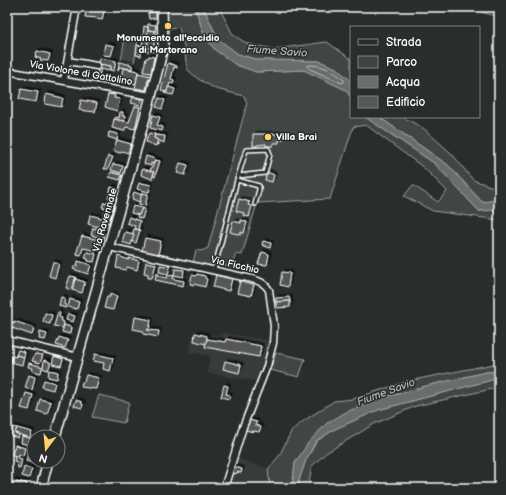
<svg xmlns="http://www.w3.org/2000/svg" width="506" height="495" font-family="'Balsamiq Sans',sans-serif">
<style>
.built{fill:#373a3b}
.green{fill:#414445;stroke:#a0a2a2}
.water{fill:#6a6c6d;stroke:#a6a7a7}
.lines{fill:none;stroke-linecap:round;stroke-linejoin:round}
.shore{stroke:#c3c4c5;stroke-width:1}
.building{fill:#555758;stroke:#fff;filter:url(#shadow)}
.lane-casing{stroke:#fff;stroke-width:6}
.street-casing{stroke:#fff;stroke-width:9}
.secondary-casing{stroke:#fff;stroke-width:12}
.lane{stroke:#2a2d2e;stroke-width:3}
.street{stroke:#2a2d2e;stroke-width:6}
.secondary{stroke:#2a2d2e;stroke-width:9}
.poi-dot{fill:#ffd166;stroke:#2a2d2e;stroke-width:1.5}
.labels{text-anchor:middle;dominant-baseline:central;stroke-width:3;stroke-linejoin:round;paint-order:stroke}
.poi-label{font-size:10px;font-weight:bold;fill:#fff;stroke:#2a2d2e}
.street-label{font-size:10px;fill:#fff;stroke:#2a2d2e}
.water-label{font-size:11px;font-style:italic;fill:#b4b6b6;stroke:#2a2d2e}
</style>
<defs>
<filter id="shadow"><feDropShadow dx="2.5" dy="-2.5" stdDeviation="0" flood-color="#0009"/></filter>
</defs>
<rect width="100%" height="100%" fill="#2a2d2e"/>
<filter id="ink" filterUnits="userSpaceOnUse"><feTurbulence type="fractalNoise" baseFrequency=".025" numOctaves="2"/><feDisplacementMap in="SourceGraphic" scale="8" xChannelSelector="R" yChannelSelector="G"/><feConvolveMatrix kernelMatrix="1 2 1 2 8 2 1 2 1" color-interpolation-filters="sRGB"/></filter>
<g filter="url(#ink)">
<g class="built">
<polygon points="194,331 221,336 223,333 272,341 259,382 207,373 210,356 189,352"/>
<polygon points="234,457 268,469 270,486 269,488 225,488"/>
</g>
<g class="green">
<polygon points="165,7 195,7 204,35 215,50 256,72 304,70 346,90 351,98 351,117 365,117 434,163 479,211 499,210 499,220 433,211 404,196 413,185 438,202 447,191 424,168 366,125 353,127 330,199 257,203 242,255 236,254 231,267 216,263 207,266 193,263 196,250 201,251 208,248 247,103 244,96 216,89 198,79 187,69 184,46 179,27 167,28"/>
<polygon points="203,7 219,7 233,35 248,44 274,49 327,42 351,59 351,81 336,68 319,61 258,60 238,54 218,39"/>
<polygon points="467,7 499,7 499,17 467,8"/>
<polygon points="125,37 138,39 134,63 121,61"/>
<polygon points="379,117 403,117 423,128 452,154 473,180 499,189 499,200 482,202 448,165"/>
<polygon points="276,353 305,359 299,377 270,370"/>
<polygon points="499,363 499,371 486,372 422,387 411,391 380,398 326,424 295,463 292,488 269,488 270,486 268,469 279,456 292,430 302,422 334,401 353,399 408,381"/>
<polygon points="499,378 499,409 496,388 416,406 374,424 326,453 312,466 308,488 298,488 300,477 306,460 317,441 335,429 378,410"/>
<polygon points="99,395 129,402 124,423 92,417"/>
</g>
<g class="water">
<polygon points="195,7 203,7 218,39 238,54 258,60 319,61 336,68 351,81 351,98 346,90 304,70 256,72 236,65 215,50 204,35"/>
<polygon points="365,117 379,117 448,165 482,202 499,200 499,210 479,211 434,163"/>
<polygon points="499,371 499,378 378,410 335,429 316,441 306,460 300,477 298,488 292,488 295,463 308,443 326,424 346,412 367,404 380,398 411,391 422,387 486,372"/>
</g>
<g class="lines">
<path class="shore" d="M310,65C324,65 334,71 344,80V82L342,83L310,69L308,66Z"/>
</g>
<g class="building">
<polygon points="87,7 105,7 102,20 97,19 98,18 85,17"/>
<polygon points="156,12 156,18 149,19 148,13"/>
<polygon points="148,24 156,25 155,31 148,30"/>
<polygon points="144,26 148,27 147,38 143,38"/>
<polygon points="148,30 155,31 155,39 147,38"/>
<polygon points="143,38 148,38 147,48 142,47"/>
<polygon points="148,38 155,39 153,49 147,48"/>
<polygon points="105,44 114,46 111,56 103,55"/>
<polygon points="137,45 142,46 141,56 136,55"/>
<polygon points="142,47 154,49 154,52 141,51"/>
<polygon points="37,51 50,54 48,61 40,60 41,59 35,57"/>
<polygon points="149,56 154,57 151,73 143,72 146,58 148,58"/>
<polygon points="100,58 116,61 114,71 110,70 111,66 99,64"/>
<polygon points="119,62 132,65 132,69 119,67 118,71"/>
<polygon points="168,63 177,66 177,68 174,67 171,79 174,80 173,84 170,83 167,92 161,90"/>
<polygon points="99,64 111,66 110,70 108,69 108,71 101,69 99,75 97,75"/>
<polygon points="123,68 138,71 136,84 120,81"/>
<polygon points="138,73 151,76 150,80 148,79 146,90 135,88"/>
<polygon points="101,76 108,77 107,84 100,82"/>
<polygon points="168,87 175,89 173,95 164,93 165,92 167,92"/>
<polygon points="21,89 38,92 36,102 19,99"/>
<polygon points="46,94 63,98 61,107 45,104"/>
<polygon points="108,94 115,95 114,98 120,99 117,111 105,107"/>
<polygon points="133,97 142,99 140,105 131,103"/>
<polygon points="159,98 165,100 162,109 156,107"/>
<polygon points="81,100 97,103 95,112 79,110"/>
<polygon points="135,106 140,107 135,129 126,127 124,131 112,128 114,119 129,122"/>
<polygon points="120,112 123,112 122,116 125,116 124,121 114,119 115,117 119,118"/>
<polygon points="153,115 160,117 157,125 163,127 162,131 150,128"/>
<polygon points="109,132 118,134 117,140 108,137"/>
<polygon points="149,133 155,134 154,138 158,140 156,146 146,142"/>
<polygon points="253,134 282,134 283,140 279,140 279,143 273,143 273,146 266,146 266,144 257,145 257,146 253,146"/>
<polygon points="155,135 165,136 164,143 160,141 159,145 157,144 158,140 154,138"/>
<polygon points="117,140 131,144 128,153 122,151 121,153 113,151"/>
<polygon points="108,156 113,157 108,169 104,169"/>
<polygon points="146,156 155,159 154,164 151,163 151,166 144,164"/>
<polygon points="155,160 160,161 155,177 153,176 154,172 150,171 151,168 152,168"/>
<polygon points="180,163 188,165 185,175 177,173"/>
<polygon points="113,164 123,166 121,173 111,170"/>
<polygon points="142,169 154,172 152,179 141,175"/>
<polygon points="111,172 122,175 120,180 109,177"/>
<polygon points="267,172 274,175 272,182 265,180"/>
<polygon points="139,183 142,184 142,183 151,185 149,192 137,189"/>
<polygon points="111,187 118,189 115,200 108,198"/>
<polygon points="134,192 142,195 140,202 132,199"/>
<polygon points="142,193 148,194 145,206 139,204"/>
<polygon points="239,199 250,202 249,202 248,205 252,206 249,217 243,215 244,213 236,211"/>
<polygon points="107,201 114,203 112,210 102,207 104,202 107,203"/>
<polygon points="133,206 142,208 139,215 131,213"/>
<polygon points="142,208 145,209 142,219 137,217 138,215 139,215"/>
<polygon points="104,212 111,214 109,223 102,221"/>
<polygon points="90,215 102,218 99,227 88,224"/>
<polygon points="129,217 140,221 138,230 134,229 135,226 127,223"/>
<polygon points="241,220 247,222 244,233 241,232 241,235 230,232 233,221 241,223"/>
<polygon points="101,221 109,223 108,228 100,226"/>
<polygon points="93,228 100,229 99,232 104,233 103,239 91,235"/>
<polygon points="134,229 140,230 136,243 131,241"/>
<polygon points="125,232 134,234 131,245 122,242"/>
<polygon points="82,236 99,240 97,251 83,248 81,255 76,254"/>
<polygon points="145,238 161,241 158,255 142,251"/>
<polygon points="263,241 271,243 270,248 262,245"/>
<polygon points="87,252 96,254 94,262 88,261 88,259 85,258"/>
<polygon points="262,252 269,254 267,265 258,264"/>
<polygon points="118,256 129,260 129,258 139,261 137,270 127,267 126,270 116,268"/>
<polygon points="78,261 91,265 88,274 73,269 75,265 77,266"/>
<polygon points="53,262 59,264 55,278 49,276"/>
<polygon points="146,262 156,264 152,278 148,278 148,274 144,273"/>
<polygon points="160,265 170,267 168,274 159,272"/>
<polygon points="175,269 184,270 183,277 174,275"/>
<polygon points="282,272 290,273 288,287 280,285"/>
<polygon points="156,274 159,274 158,276 167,278 168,275 174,276 173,279 184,281 183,286 155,280"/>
<polygon points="197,274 205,276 205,278 207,279 205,287 194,284 194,285 190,284 192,275 196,276"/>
<polygon points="216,275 232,279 229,291 213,287"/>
<polygon points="70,276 76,277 72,290 66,288"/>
<polygon points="75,279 85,282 82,293 72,290"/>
<polygon points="240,281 245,282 244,283 254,285 251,296 237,293"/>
<polygon points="110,294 117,296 113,310 104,308 107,297 110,297"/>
<polygon points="61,297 65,298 64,304 66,305 66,308 59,306"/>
<polygon points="289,297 290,301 276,302 276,298"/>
<polygon points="70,299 79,302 77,309 68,307"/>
<polygon points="290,301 290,307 277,308 276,302"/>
<polygon points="58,312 60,313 59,317 62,318 61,321 64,322 63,328 54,326"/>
<polygon points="45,313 52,315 50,324 43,322"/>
<polygon points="68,314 75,316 73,322 66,320"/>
<polygon points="135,317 151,320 149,329 147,330 159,331 158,337 143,334 143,331 133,329"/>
<polygon points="7,321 14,323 14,321 34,328 32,335 12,328 12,330 7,329"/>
<polygon points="64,325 71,327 70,334 62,332"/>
<polygon points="40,332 47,334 45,340 39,339"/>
<polygon points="195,333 207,336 206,344 194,341"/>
<polygon points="59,337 68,340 65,348 56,345"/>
<polygon points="207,339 225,342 226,339 261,346 259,357 205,347"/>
<polygon points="18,350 25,352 24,357 16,355"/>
<polygon points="35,354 43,355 40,363 32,361"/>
<polygon points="95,354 113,358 110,371 103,369 104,363 93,361"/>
<polygon points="16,355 24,357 22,365 11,362 12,356 16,357"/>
<polygon points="54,356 63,359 61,366 52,364"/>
<polygon points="44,360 50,362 50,365 48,370 42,368 41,373 32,371 33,368 28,367 29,363 43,367"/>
<polygon points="225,361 241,365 239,373 223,369"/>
<polygon points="49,370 58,372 57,379 48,377"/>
<polygon points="29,375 35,377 32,390 25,388"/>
<polygon points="86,375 99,378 96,389 81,387 82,382 84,382"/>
<polygon points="44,380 55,383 53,390 42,387"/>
<polygon points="224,385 228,386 226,394 230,395 229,399 221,397"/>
<polygon points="26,393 33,395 29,410 21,408"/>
<polygon points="40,399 51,402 47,414 37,411"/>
<polygon points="76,400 82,402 81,403 83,404 82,408 74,406"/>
<polygon points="248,420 257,422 255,425 261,427 259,432 254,431 254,432 245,430"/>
<polygon points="13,427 17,428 15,433 19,434 18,438 11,436"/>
<polygon points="17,428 32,432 30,438 15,433"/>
<polygon points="22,436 30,438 30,440 34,441 33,446 21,443"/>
<polygon points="15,445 25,448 23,456 19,454 18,456 12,455"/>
<polygon points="29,450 34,451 33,463 26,461"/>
<polygon points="15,456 18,456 18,458 22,459 20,468 18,468 17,462 14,461"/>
<polygon points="231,466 242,469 241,473 237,472 236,474 229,472"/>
<polygon points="24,467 32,469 29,478 22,476"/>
<polygon points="13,481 20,483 20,482 27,483 26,488 11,487"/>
</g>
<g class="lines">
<g class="lane-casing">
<g id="lane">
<polyline points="237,180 259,186 259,190 255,204"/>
<polyline points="214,270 237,180 246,150 268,149 270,154 265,173 238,176"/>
</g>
</g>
<g class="street-casing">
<g id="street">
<polyline points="68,61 97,66"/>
<polyline points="7,71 151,96"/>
<polyline points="64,80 77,7"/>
<path d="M109,247L252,279C259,281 265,283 269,290L274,326L273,343L267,366L243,427L224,488"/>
<polyline points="7,340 78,357"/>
</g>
</g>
<g class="secondary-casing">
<g id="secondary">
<polyline points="55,437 151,96 163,48 162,7"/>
<polyline points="41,488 48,461"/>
</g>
</g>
<use href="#lane" class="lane"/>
<use href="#street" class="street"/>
<use href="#secondary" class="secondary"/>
</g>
</g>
<g class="poi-dot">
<circle cx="168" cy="26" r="4"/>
<circle cx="268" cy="137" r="4"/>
</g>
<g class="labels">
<g class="poi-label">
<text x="168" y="38">Monumento all'eccidio<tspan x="168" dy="12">di Martorano</tspan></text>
<text x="276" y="137" text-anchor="start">Villa Brai</text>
</g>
<g class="street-label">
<text transform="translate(81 73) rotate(10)">Via Violone di Gattolino</text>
<text transform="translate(105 220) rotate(-74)">Via Ravennate</text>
<text transform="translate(235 265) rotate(13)">Via Ficchio</text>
</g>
<g class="water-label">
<text transform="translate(277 51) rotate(4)">Fiume Savio</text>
<text transform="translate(386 392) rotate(-20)">Fiume Savio</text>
</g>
</g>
<rect width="506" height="495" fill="none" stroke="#2a2d2e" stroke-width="24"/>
<rect x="12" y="12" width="482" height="471" fill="none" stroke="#fff" stroke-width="1.5" filter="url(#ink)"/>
<rect x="350" y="26" width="130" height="92" fill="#2a2d2e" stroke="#7f8182"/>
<rect x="358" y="39" width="20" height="6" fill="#2a2d2e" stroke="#7f8182"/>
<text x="386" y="46" font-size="12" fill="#ffffff">Strada</text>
<rect x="358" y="56" width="20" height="12" fill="#414445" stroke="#7f8182"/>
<text x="386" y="66" font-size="12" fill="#ffffff">Parco</text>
<rect x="358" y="76" width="20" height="12" fill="#6a6c6d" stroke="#7f8182"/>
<text x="386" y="86" font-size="12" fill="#ffffff">Acqua</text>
<rect x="358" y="96" width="20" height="12" fill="#555758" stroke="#7f8182"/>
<text x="386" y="106" font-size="12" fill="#ffffff">Edificio</text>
<g transform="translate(46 449) rotate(196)"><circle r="19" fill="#2a2d2e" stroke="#7f8182"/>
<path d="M0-3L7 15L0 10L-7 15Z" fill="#ffd166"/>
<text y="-6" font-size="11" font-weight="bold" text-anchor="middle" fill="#ffffff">N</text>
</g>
</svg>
